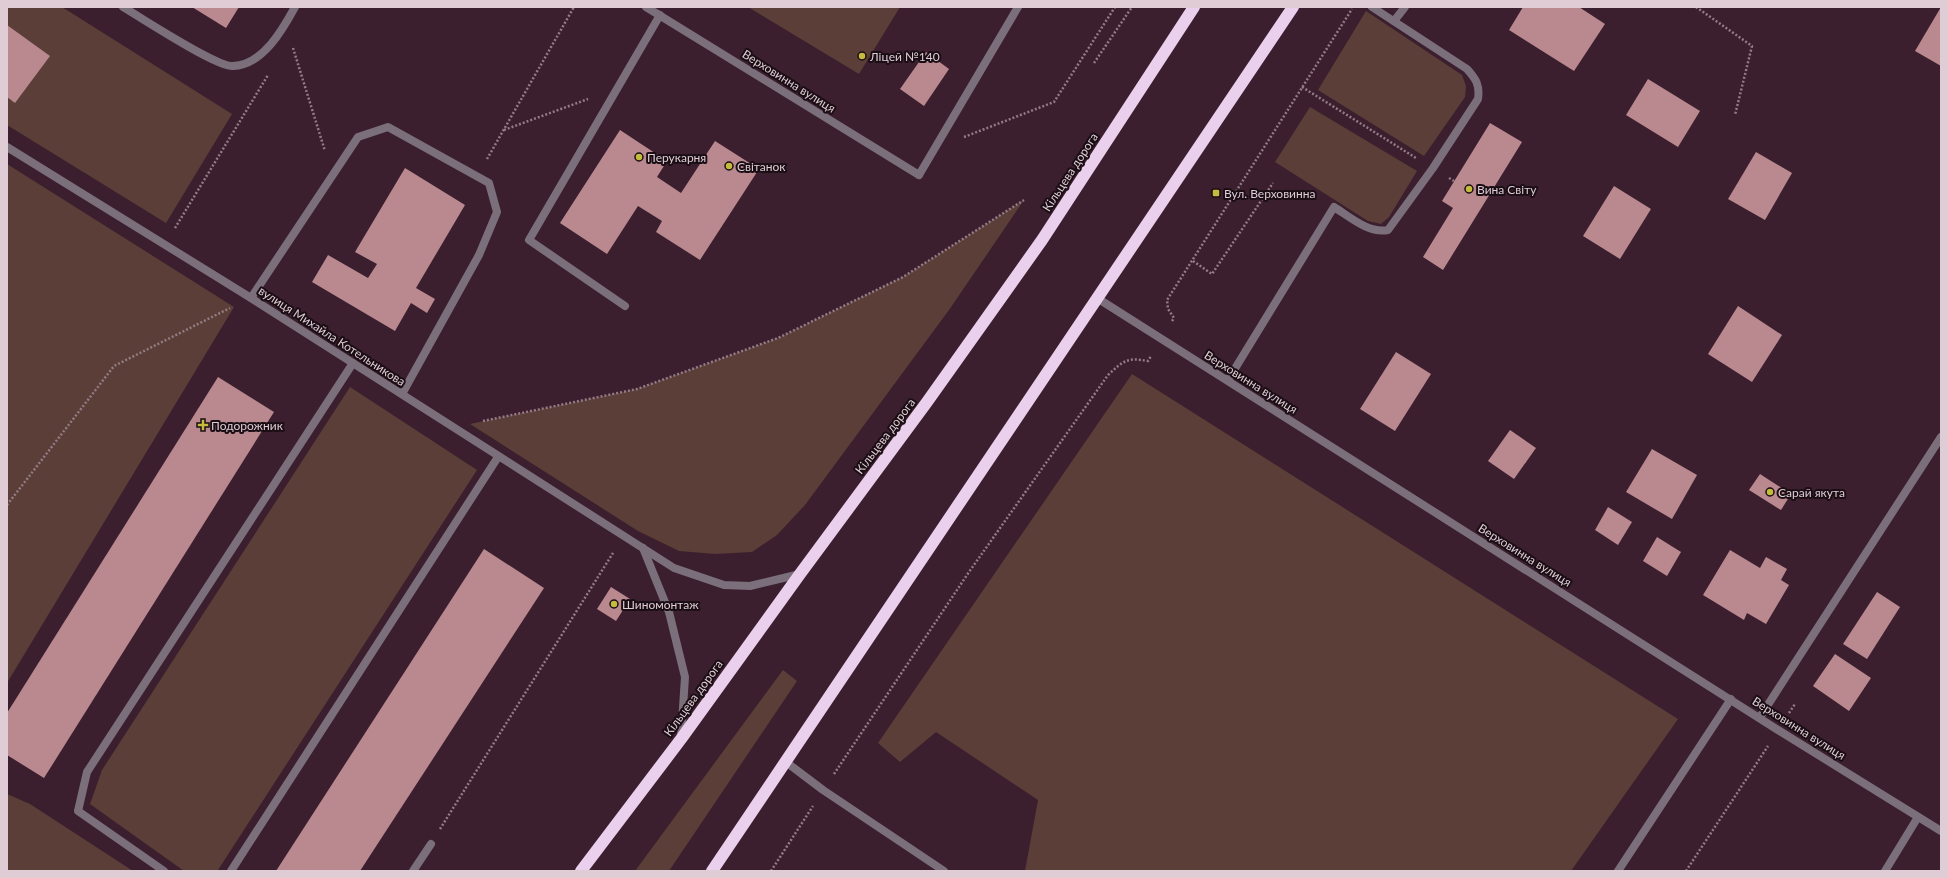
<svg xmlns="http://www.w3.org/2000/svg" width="1948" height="878" font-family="Lato,sans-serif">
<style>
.green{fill:#5a3e37}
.building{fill:#ba898f}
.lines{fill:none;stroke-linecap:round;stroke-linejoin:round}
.path{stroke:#937b87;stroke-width:2.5;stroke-dasharray:2 2;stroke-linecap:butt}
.lane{stroke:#7a6f7b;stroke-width:8}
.street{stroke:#7a6f7b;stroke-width:8}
.highway{stroke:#ebd0ed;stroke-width:12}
.poi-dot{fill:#c5bc3d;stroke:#1a0e14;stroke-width:1.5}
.labels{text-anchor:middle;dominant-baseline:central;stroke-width:4;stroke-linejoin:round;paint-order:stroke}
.poi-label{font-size:12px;fill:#dfccd5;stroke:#1a0e14;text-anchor:start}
.street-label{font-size:12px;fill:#dfccd5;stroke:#1a0e14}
</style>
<rect width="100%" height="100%" fill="#3b1f2e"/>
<g class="green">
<polygon points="7,7 62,7 232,114 166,223 7,125"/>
<polygon points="748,7 900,7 859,74"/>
<polygon points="1366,11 1462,75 1466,86 1465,97 1424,156 1318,90"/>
<polygon points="1310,107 1417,171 1389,217 1381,224 1368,221 1275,162"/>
<polygon points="7,164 234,307 7,683"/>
<polygon points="1024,200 949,310 805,505 777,535 752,552 715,554 679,551 638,531 470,424 637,389 778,338 903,277"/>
<polygon points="1132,374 1678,719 1571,871 1025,871 1038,800 936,732 900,762 878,743"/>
<polygon points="350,387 477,470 218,870 184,871 90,804 102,770"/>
<polygon points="783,670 797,681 669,871 635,871"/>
<polygon points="7,794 30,804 133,871 7,871"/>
</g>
<g class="building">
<polygon points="192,7 239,7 226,28"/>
<polygon points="1523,7 1579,7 1605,24 1574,71 1509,30"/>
<polygon points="1941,7 1941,66 1915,51"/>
<polygon points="7,25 50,56 15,103 7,97"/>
<polygon points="926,52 949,69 924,106 900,89"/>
<polygon points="1648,79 1700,111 1678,147 1626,115"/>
<polygon points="1490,123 1522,142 1443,270 1423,257 1453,208 1442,201"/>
<polygon points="620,130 667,161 657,177 681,193 715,141 759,169 700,260 656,232 662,221 638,206 607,254 560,223"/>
<polygon points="1756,152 1792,173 1765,220 1728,199"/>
<polygon points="405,168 465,205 416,288 435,299 427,313 411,303 395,331 312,282 328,255 368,278 377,264 355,252"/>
<polygon points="1614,186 1651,209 1620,259 1583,236"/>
<polygon points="1738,306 1782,335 1752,382 1708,354"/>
<polygon points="1396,352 1431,374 1395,431 1360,409"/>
<polygon points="218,377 274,412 44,778 7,755 7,713"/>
<polygon points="1510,430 1536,448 1514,479 1488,461"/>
<polygon points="1652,449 1697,475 1672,519 1626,492"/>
<polygon points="1760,474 1791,494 1781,510 1749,490"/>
<polygon points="1608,507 1632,522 1618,545 1595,530"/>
<polygon points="1657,537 1681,552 1667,576 1643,561"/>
<polygon points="484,549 544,588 360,871 276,871"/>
<polygon points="1730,550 1760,568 1766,557 1787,569 1781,580 1789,585 1766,624 1747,613 1744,620 1703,595"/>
<polygon points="611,587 630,599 616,621 597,609"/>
<polygon points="1877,592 1900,607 1867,659 1843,644"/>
<polygon points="1835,654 1871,678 1849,711 1813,686"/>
</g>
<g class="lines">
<g class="path">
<polyline points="1696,7 1752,46 1735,115"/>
<polyline points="293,48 325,151"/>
<polyline points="1094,63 1132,7"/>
<polyline points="1302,87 1416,158"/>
<polyline points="504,130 588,99"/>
<polyline points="964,137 1054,102 1115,7"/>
<polyline points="487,159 574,7"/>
<polyline points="1449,178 1454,181"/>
<polyline points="175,228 268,75"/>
<polyline points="1193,261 1212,274 1273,183"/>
<polyline points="1172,321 1174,318 1168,309 1167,300 1352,9"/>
<polyline points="483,421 637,389 778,338 903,277 1024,200"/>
<polyline points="7,505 114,366 230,308"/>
<polyline points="1789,713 1795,704"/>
<path d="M834,774L969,572L1108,375C1123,361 1127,357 1148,361L1151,356"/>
<polyline points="440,829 613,553"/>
<polyline points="771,871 813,806"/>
<polyline points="1686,871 1768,746"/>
</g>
<g class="lane">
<path d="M123,7C142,18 216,67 233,66C263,65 283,29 295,7"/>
<polyline points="1394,21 1405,7"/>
<polyline points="919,175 1018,7"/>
<polyline points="251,298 358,137 388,127 489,183 497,212 479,255 402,394"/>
<polyline points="625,306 529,240 660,15"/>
<path d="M1228,380L1334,207C1350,217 1369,234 1388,230L1433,168L1478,99C1480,85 1476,79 1467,69L1372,7"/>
<polyline points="1760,717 1941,437"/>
<polyline points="786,762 823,790 944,871"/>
<polyline points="164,871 78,811 87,772 353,363"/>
<polyline points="231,871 498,457"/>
<polyline points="413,871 431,844"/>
<polyline points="1618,871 1731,699"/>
<polyline points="1885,871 1918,817"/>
</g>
<g class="street">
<polyline points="646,7 919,175"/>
<polyline points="7,147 251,298 674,568 724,585 750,586 800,574"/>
<polyline points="1097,298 1778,730 1941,831"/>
<polyline points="643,548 669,612 685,677 681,738"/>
</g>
<g class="highway">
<polyline points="581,871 681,739 800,574 927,402 1042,240 1194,7"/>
<polyline points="712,871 1293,7"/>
</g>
</g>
<g class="poi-dot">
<circle cx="862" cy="56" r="4"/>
<circle cx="639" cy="157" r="4"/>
<circle cx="729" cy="166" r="4"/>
<circle cx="1469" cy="189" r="4"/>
<rect x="1212" y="189" width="8" height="8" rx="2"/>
<path d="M201 419h4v4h4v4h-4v4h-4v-4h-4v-4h4z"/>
<circle cx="1770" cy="492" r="4"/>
<circle cx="614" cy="604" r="4"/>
</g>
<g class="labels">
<g class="poi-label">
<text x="870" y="56">Ліцей №140</text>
<text x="647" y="157">Перукарня</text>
<text x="737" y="166">Світанок</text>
<text x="1477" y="189">Вина Світу</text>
<text x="1224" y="193">Вул. Верховинна</text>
<text x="211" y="425">Подорожник</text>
<text x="1778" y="492">Сарай якута</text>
<text x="622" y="604">Шиномонтаж</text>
</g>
<g class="street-label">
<text transform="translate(789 81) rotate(32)">Верховинна вулиця</text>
<text transform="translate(1070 172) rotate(-57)">Кільцева дорога</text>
<text transform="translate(332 336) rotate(33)">вулиця Михайла Котельникова</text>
<text transform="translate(1251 382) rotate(32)">Верховинна вулиця</text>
<text transform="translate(885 436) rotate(-53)">Кільцева дорога</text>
<text transform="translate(1525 555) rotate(32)">Верховинна вулиця</text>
<text transform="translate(693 698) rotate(-54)">Кільцева дорога</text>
<text transform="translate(1799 728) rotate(32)">Верховинна вулиця</text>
</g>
</g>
<rect width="1948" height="878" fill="none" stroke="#dfccd5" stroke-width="16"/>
</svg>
